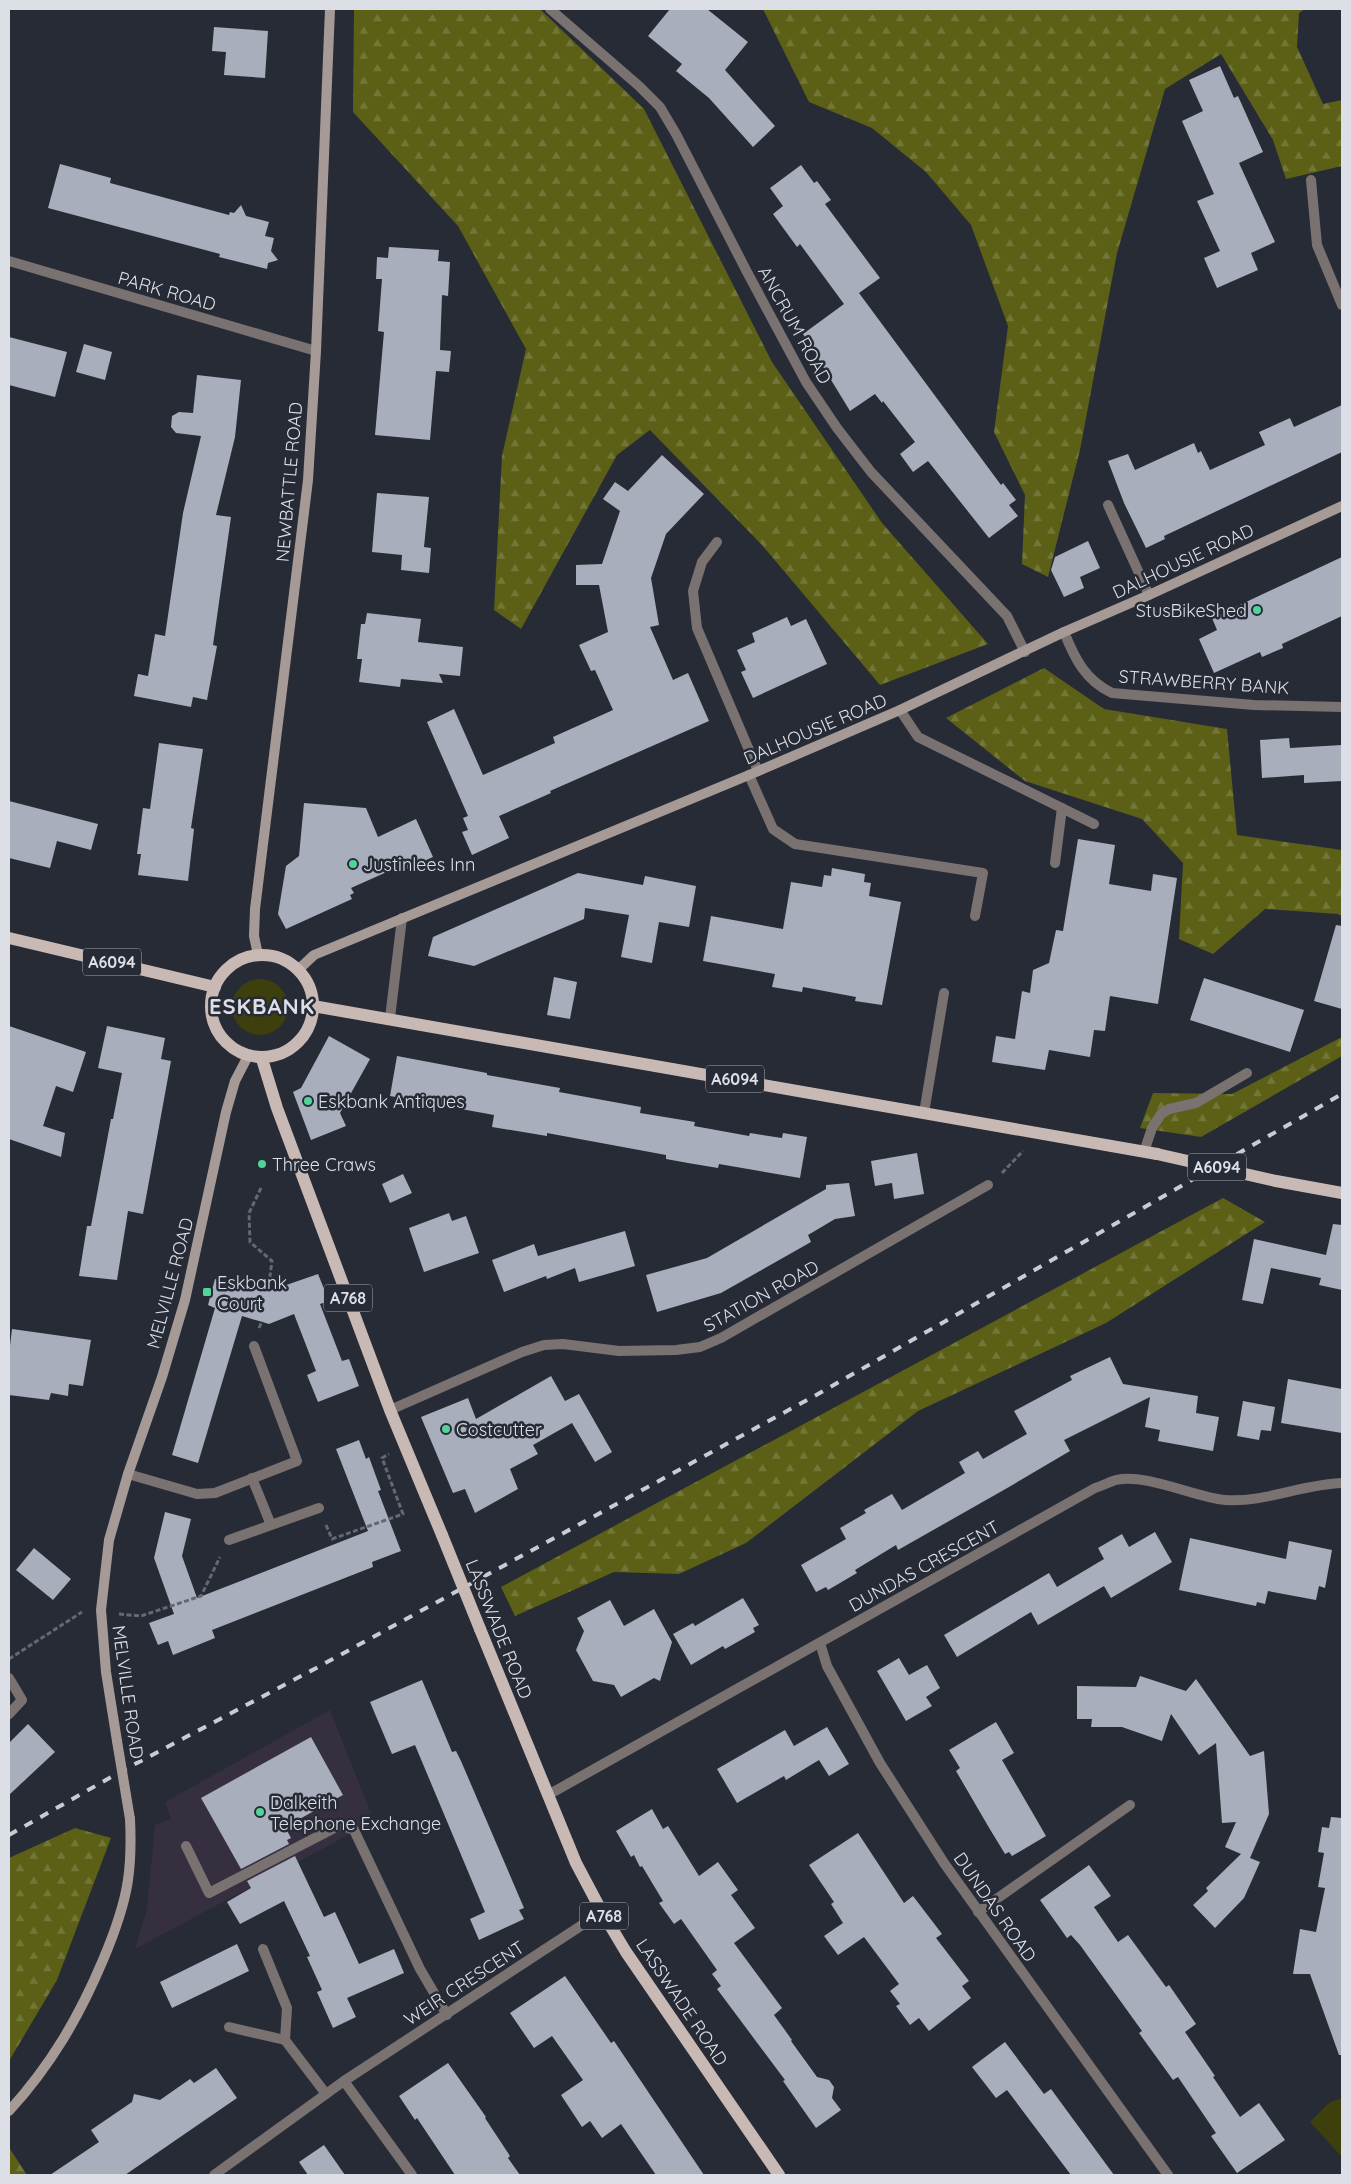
<svg xmlns="http://www.w3.org/2000/svg" width="1351" height="2184" font-family="Quicksand,sans-serif">
<style>
.commercial{fill:#362f3f}
.green{fill:#3d400c}
.forest{fill:url(#forest-firs)}
.building{fill:#a9aebc}
.lines{fill:none;stroke-linecap:round;stroke-linejoin:round}
.path{stroke:#656872;stroke-width:3;stroke-dasharray:5 2.5;stroke-linecap:butt}
.lane{stroke:#797270;stroke-width:10}
.street{stroke:#797270;stroke-width:10}
.secondary{stroke:#a69a97;stroke-width:10}
.primary{stroke:#c8b9b4;stroke-width:12}
.rail{stroke:#c9ccd3;stroke-width:4;stroke-dasharray:9 9;stroke-linecap:butt}
.secondary-bridge{stroke:#a69a97;stroke-width:10}
.primary-bridge{stroke:#c8b9b4;stroke-width:12}
.poi-dot{fill:#52d397;stroke:#272b36;stroke-width:2}
.labels{text-anchor:middle;dominant-baseline:central;stroke-width:5;stroke-linejoin:round;paint-order:stroke}
.shield{fill:#272b36;stroke:#a6a9b1;stroke-width:1}
.shield-label{font-size:16px;font-weight:bold;fill:#dcdfe6}
.street-label{font-size:18px;fill:#dcdfe6;stroke:#272b36}
.poi-label{font-size:18px;fill:#dcdfe6;stroke:#272b36;text-anchor:start}
.district-label{font-size:22px;font-weight:bold;letter-spacing:1px;fill:#dcdfe6;stroke:#272b36}
</style>
<defs>
<pattern id="forest-firs" width="22" height="20" patternUnits="userSpaceOnUse" patternTransform="scale(1.25)"><rect width="22" height="20" fill="#5b6016"/><path d="M5 1l3.5 6h-7zM16 11l3.5 6h-7z" fill="#727638"/></pattern>
</defs>
<rect width="100%" height="100%" fill="#272b36"/>
<polygon class="commercial" points="330,1710 374,1821 135,1949 147,1909 155,1825 171,1819 165,1802"/>
<g class="green">
<circle cx="260" cy="1007" r="28"/>
<polygon points="1342,2098 1342,2157 1310,2122 1330,2102"/>
</g>
<g class="forest">
<polygon points="354,9 540,9 644,109 772,362 882,523 988,644 880,685 762,545 650,430 617,455 521,629 494,610 502,456 526,349 458,226 353,112"/>
<polygon points="763,9 1305,9 1299,13 1297,47 1323,104 1342,100 1342,166 1286,179 1273,140 1221,54 1165,89 1117,253 1080,450 1048,577 1022,564 1025,495 994,432 1008,326 971,225 926,172 872,128 809,102"/>
<polygon points="1044,668 1104,709 1227,729 1237,835 1342,850 1342,916 1338,914 1265,909 1213,954 1179,939 1183,863 1142,819 1025,781 946,718"/>
<polygon points="1342,1037 1342,1056 1201,1137 1140,1128 1153,1093 1232,1094"/>
<polygon points="1223,1198 1265,1222 1106,1323 918,1411 746,1543 679,1574 614,1572 515,1616 501,1587"/>
<polygon points="75,1828 111,1838 57,1980 9,2061 9,1858"/>
<polygon points="9,2149 10,2149 27,2175 9,2175"/>
</g>
<g class="building">
<polygon points="670,9 707,9 748,42 725,70 775,126 753,147 709,98 676,71 682,64 648,36"/>
<polygon points="214,27 268,31 265,78 224,75 226,52 212,51"/>
<polygon points="1220,66 1234,98 1238,96 1263,152 1239,163 1275,242 1251,253 1258,270 1217,288 1204,258 1220,251 1197,201 1214,194 1182,121 1203,111 1189,80"/>
<polygon points="60,164 111,178 110,183 229,215 230,212 234,213 241,205 246,216 269,222 265,236 274,238 271,251 278,260 268,263 267,269 219,257 220,254 48,208"/>
<polygon points="801,165 814,183 817,181 831,200 825,204 880,278 859,293 1001,485 1003,483 1016,500 1009,505 1018,516 989,538 928,461 913,472 900,454 915,442 883,401 882,403 875,394 850,411 803,334 844,304 800,244 797,247 773,214 783,206 770,188"/>
<polygon points="389,247 439,250 438,261 450,262 448,296 442,295 440,350 451,351 449,372 436,371 430,440 375,435 384,332 378,331 382,279 376,279 377,257 388,258"/>
<polygon points="9,337 67,352 55,397 9,385"/>
<polygon points="84,344 112,352 105,380 76,372"/>
<polygon points="197,375 241,380 235,437 216,515 231,517 213,645 217,646 207,700 193,697 191,707 134,696 138,674 148,676 155,634 165,636 183,513 201,436 176,433 171,427 172,416 179,412 193,413"/>
<polygon points="1342,405 1342,452 1164,536 1165,539 1146,548 1124,503 1108,461 1128,454 1135,470 1194,443 1198,453 1201,451 1210,470 1265,445 1259,432 1290,418 1294,427"/>
<polygon points="662,455 704,494 666,534 651,578 659,625 650,627 673,680 688,673 709,721 550,791 551,793 499,816 509,838 472,855 462,832 468,830 463,818 468,816 427,722 454,709 483,775 555,743 553,737 613,710 595,670 591,671 579,645 608,632 599,585 576,585 576,565 602,564 620,511 603,499 615,482 628,491"/>
<polygon points="377,493 429,497 424,547 431,548 429,573 401,570 402,555 372,552"/>
<polygon points="1088,541 1100,568 1080,577 1084,588 1064,597 1051,570 1055,557"/>
<polygon points="1342,557 1342,616 1282,644 1283,648 1262,657 1260,652 1214,673 1199,639 1217,630 1212,618"/>
<polygon points="367,613 421,619 418,642 463,647 460,676 439,674 443,683 401,679 400,687 359,682 362,659 357,659 361,624 365,624"/>
<polygon points="787,617 791,626 806,619 827,664 753,698 741,672 746,670 737,650 755,642 752,633"/>
<polygon points="1289,738 1290,748 1342,745 1342,781 1304,783 1304,775 1262,778 1260,740"/>
<polygon points="159,743 203,749 191,828 194,829 188,881 138,875 141,854 137,854 143,808 150,809"/>
<polygon points="9,801 98,824 91,850 57,841 50,868 9,858"/>
<polygon points="304,803 366,808 378,837 416,819 433,857 400,872 398,867 351,888 354,893 350,895 352,899 286,929 278,914 286,866 299,856"/>
<polygon points="1078,839 1115,845 1109,884 1151,891 1153,874 1177,878 1158,1004 1110,996 1105,1031 1094,1030 1090,1057 1049,1050 1045,1070 992,1062 996,1036 1015,1039 1022,991 1030,993 1033,970 1049,963 1056,930 1063,931"/>
<polygon points="832,868 865,874 864,882 871,883 869,896 901,902 882,1005 855,1001 856,997 803,987 802,992 772,987 775,974 703,961 711,916 783,929 791,882 822,887 824,875 831,876"/>
<polygon points="578,873 643,885 645,876 696,886 689,927 659,922 652,963 621,957 629,915 585,908 584,919 474,966 428,956 433,937"/>
<polygon points="1336,925 1342,926 1342,1009 1314,1001"/>
<polygon points="554,977 577,982 570,1019 547,1015"/>
<polygon points="1204,978 1304,1010 1290,1052 1190,1020"/>
<polygon points="9,1026 86,1052 73,1092 56,1086 43,1126 65,1133 61,1157 9,1139"/>
<polygon points="107,1026 165,1038 161,1059 171,1061 143,1214 128,1211 117,1280 79,1276 87,1226 91,1226 111,1119 113,1119 122,1073 98,1068"/>
<polygon points="329,1036 370,1059 340,1113 346,1126 311,1140 293,1092 301,1088"/>
<polygon points="397,1056 487,1073 487,1075 560,1088 559,1092 641,1107 640,1113 695,1122 694,1126 749,1136 750,1133 782,1138 783,1133 807,1137 800,1178 719,1164 718,1168 688,1163 666,1159 666,1155 547,1133 547,1136 492,1127 494,1115 390,1096"/>
<polygon points="917,1153 924,1194 894,1199 892,1183 875,1186 871,1161"/>
<polygon points="403,1174 412,1193 390,1203 382,1184"/>
<polygon points="849,1183 855,1216 835,1219 808,1235 811,1242 721,1293 657,1312 646,1275 707,1258 826,1189 826,1185"/>
<polygon points="449,1213 452,1221 466,1216 479,1253 424,1272 409,1228"/>
<polygon points="1333,1224 1342,1225 1342,1290 1319,1285 1321,1278 1271,1268 1263,1304 1242,1300 1254,1239 1326,1255"/>
<polygon points="625,1231 635,1266 579,1282 575,1268 547,1279 546,1276 504,1292 492,1260 534,1244 538,1256"/>
<polygon points="318,1274 329,1301 320,1304 342,1361 349,1359 359,1386 318,1402 307,1375 316,1371 294,1314 269,1324 242,1316 198,1463 172,1455 215,1308 208,1305 215,1279 235,1284 236,1282 269,1291"/>
<polygon points="12,1329 91,1340 83,1386 69,1384 68,1396 51,1393 49,1400 9,1395 9,1354"/>
<polygon points="1110,1357 1123,1384 1198,1396 1196,1413 1219,1417 1213,1451 1158,1441 1160,1430 1145,1427 1150,1397 1064,1440 1070,1451 1009,1487 898,1550 896,1545 855,1570 857,1573 828,1590 826,1587 816,1592 801,1565 846,1539 840,1528 866,1513 864,1510 892,1494 902,1510 965,1473 959,1462 978,1451 983,1459 1027,1434 1014,1411 1072,1380 1070,1376"/>
<polygon points="551,1376 565,1401 579,1394 612,1452 595,1462 572,1423 533,1445 538,1454 510,1469 518,1489 475,1513 465,1489 453,1493 421,1417 468,1398 476,1419"/>
<polygon points="1288,1379 1342,1389 1342,1433 1281,1423"/>
<polygon points="1243,1401 1275,1407 1271,1431 1261,1430 1259,1440 1237,1436"/>
<polygon points="359,1440 366,1459 369,1457 381,1490 378,1491 401,1551 372,1562 373,1567 212,1630 215,1638 173,1655 168,1641 158,1645 149,1623 174,1614 154,1558 165,1512 191,1519 182,1556 197,1598 368,1531 336,1449"/>
<polygon points="1155,1532 1172,1562 1111,1598 1104,1586 1038,1625 1031,1612 957,1657 944,1635 1049,1573 1057,1587 1104,1559 1098,1548 1122,1534 1129,1547"/>
<polygon points="1190,1538 1286,1559 1289,1541 1332,1550 1325,1588 1319,1586 1316,1600 1268,1591 1265,1604 1257,1602 1256,1606 1179,1590"/>
<polygon points="34,1548 71,1579 53,1600 16,1570"/>
<polygon points="743,1598 759,1625 753,1628 755,1632 725,1649 723,1646 691,1665 673,1634 693,1623 695,1626"/>
<polygon points="610,1600 624,1626 654,1609 672,1642 660,1681 654,1678 621,1697 614,1685 593,1681 576,1650 584,1631 577,1618"/>
<polygon points="899,1658 909,1675 927,1665 940,1688 926,1697 932,1706 906,1721 877,1671"/>
<polygon points="1140,1676 1186,1691 1196,1679 1250,1756 1264,1751 1269,1814 1250,1858 1260,1862 1244,1898 1215,1928 1193,1905 1208,1891 1206,1888 1241,1854 1225,1847 1236,1822 1222,1823 1216,1743 1199,1755 1171,1714 1162,1741 1122,1727 1091,1727 1092,1719 1077,1719 1077,1686 1136,1687"/>
<polygon points="422,1680 452,1752 456,1751 461,1761 524,1908 519,1910 524,1919 479,1940 470,1919 485,1912 415,1745 392,1754 370,1702"/>
<polygon points="996,1722 1014,1753 1002,1760 1046,1836 1012,1856 1009,1852 1005,1854 988,1826 956,1771 960,1768 949,1750"/>
<polygon points="28,1724 55,1752 9,1795 9,1743"/>
<polygon points="827,1727 849,1764 829,1776 819,1760 786,1780 784,1776 737,1803 717,1769 785,1730 794,1746"/>
<polygon points="311,1737 343,1795 285,1827 291,1838 287,1840 289,1844 241,1869 201,1798"/>
<polygon points="652,1809 663,1829 668,1826 699,1876 718,1862 738,1890 731,1895 755,1928 734,1943 782,2008 774,2015 792,2040 791,2041 817,2077 829,2080 834,2087 832,2098 841,2110 816,2128 783,2081 785,2080 717,1989 721,1986 712,1974 717,1970 681,1919 674,1924 659,1903 663,1901 642,1866 640,1867 634,1855 631,1857 616,1831"/>
<polygon points="1331,1817 1342,1818 1342,2055 1339,2055 1310,1974 1293,1974 1300,1929 1316,1932 1325,1888 1318,1887 1324,1853 1318,1852 1322,1827 1329,1828"/>
<polygon points="858,1833 904,1903 913,1896 942,1934 936,1938 969,1981 962,1986 971,1998 929,2031 919,2018 910,2025 896,2006 900,2004 890,1991 899,1984 864,1937 838,1955 824,1936 843,1923 831,1904 834,1902 809,1865"/>
<polygon points="295,1856 324,1917 335,1912 359,1964 394,1949 404,1973 347,1998 356,2017 333,2028 317,1992 322,1990 307,1957 310,1956 284,1901 240,1924 227,1902 251,1888 247,1881"/>
<polygon points="1089,1865 1111,1896 1094,1907 1118,1942 1128,1935 1166,1987 1169,1985 1196,2024 1185,2032 1215,2076 1213,2077 1240,2117 1259,2103 1285,2140 1237,2173 1211,2136 1216,2133 1178,2077 1173,2080 1139,2033 1142,2031 1080,1945 1071,1935 1067,1938 1040,1900"/>
<polygon points="237,1944 249,1971 172,2008 160,1982"/>
<polygon points="565,1976 611,2043 614,2041 704,2175 656,2175 621,2124 602,2138 590,2121 582,2127 561,2095 583,2080 552,2036 534,2048 510,2013"/>
<polygon points="1005,2042 1044,2094 1051,2089 1114,2175 1071,2175 1007,2090 996,2098 972,2067"/>
<polygon points="448,2063 486,2117 485,2118 510,2156 508,2158 520,2175 455,2175 417,2118 415,2120 399,2096"/>
<polygon points="216,2068 237,2098 125,2175 50,2175 99,2142 91,2130 132,2102 134,2094 160,2100 190,2079 194,2083"/>
<polygon points="324,2145 345,2175 308,2175 299,2162"/>
</g>
<g class="lines">
<g class="path">
<polyline points="1002,1173 1023,1151"/>
<polyline points="261,1188 249,1213 250,1242 272,1261 268,1291"/>
<polyline points="259,1328 262,1321"/>
<polyline points="326,1525 332,1539 403,1514 382,1458 389,1454"/>
<polyline points="119,1614 141,1616 201,1596 220,1557"/>
<polyline points="9,1659 82,1612"/>
</g>
<g class="lane">
<polyline points="1108,505 1149,595"/>
<polyline points="900,710 918,737 1094,824"/>
<polyline points="749,775 773,829 795,844 983,873 975,916"/>
<polyline points="1055,863 1062,808"/>
<polyline points="390,1018 402,918"/>
<polyline points="924,1113 944,993"/>
<polyline points="1144,1152 1152,1128 1161,1114 1169,1109 1196,1103 1247,1073"/>
<polyline points="252,1478 271,1525"/>
<polyline points="229,1540 319,1508"/>
<polyline points="186,1846 209,1893 340,1825 354,1830 420,1969 447,2015"/>
<polyline points="263,1949 287,2008 285,2040 326,2094"/>
<polyline points="229,2027 285,2040"/>
</g>
<g class="street">
<polyline points="550,9 639,86 660,107 676,134 747,272 806,382 837,428 871,472 1007,616 1025,652"/>
<polyline points="1311,180 1317,245 1342,305"/>
<polyline points="9,261 316,351"/>
<polyline points="717,542 702,562 693,591 697,628 758,771"/>
<path d="M1064,632C1075,659 1085,680 1112,693L1254,705L1342,707"/>
<polyline points="390,1410 522,1352 544,1345 563,1344 619,1351 676,1350 700,1347 721,1338 988,1185"/>
<polyline points="128,1474 197,1494 215,1493 297,1461 254,1346"/>
<polyline points="820,1643 827,1666 880,1763 944,1863 1168,2175"/>
<polyline points="9,1678 22,1700 9,1714"/>
<path d="M548,1795L1095,1488C1102,1486 1109,1482 1116,1480C1146,1473 1194,1497 1225,1500C1264,1503 1303,1484 1342,1483"/>
<polyline points="978,1912 1130,1805"/>
<polyline points="344,2081 412,2175"/>
<polyline points="214,2175 344,2081 602,1912"/>
</g>
<g class="secondary">
<polyline points="258,955 254,936 255,909 308,480 316,351 330,9"/>
<polyline points="298,970 314,955 749,775 900,710 1064,632 1149,595 1342,506"/>
<polyline points="117,1741 106,1672 101,1610 109,1540 128,1474 162,1377 185,1300 226,1112 235,1081 248,1056"/>
<path d="M9,2111C51,2065 79,2017 103,1960C114,1934 124,1908 128,1880C131,1859 131,1839 130,1819"/>
</g>
<g class="primary">
<polyline points="9,938 215,987"/>
<circle cx="262" cy="1006" r="51"/>
<polyline points="313,1006 1157,1154"/>
<polyline points="262,1059 277,1108 390,1410 442,1535"/>
<polyline points="1276,1181 1342,1193"/>
<polyline points="480,1629 576,1863 602,1912 626,1952 779,2175"/>
</g>
<polyline class="rail" points="9,1835 120,1772 320,1666 818,1394 1342,1094"/>
<polyline class="secondary-bridge" points="117,1741 130,1819"/>
<g class="primary-bridge">
<polyline points="1157,1154 1276,1181"/>
<polyline points="442,1535 480,1629"/>
</g>
</g>
<g class="poi-dot">
<circle cx="1257" cy="610" r="5"/>
<circle cx="353" cy="864" r="5"/>
<circle cx="308" cy="1101" r="5"/>
<circle cx="262" cy="1164" r="5"/>
<rect x="202" y="1287" width="10" height="10" rx="2.5"/>
<circle cx="446" cy="1429" r="5"/>
<circle cx="260" cy="1812" r="5"/>
</g>
<g class="labels">
<g class="shield">
<rect x="83" y="948.5" width="58" height="27" rx="4"/>
<rect x="706" y="1065.5" width="58" height="27" rx="4"/>
<rect x="1188" y="1153.5" width="58" height="27" rx="4"/>
<rect x="324" y="1284.5" width="48" height="27" rx="4"/>
<rect x="580" y="1902.5" width="48" height="27" rx="4"/>
</g>
<g class="shield-label">
<text x="112" y="962">A6094</text>
<text x="735" y="1079">A6094</text>
<text x="1217" y="1167">A6094</text>
<text x="348" y="1298">A768</text>
<text x="604" y="1916">A768</text>
</g>
<g class="street-label">
<text transform="translate(167 291) rotate(16)">PARK ROAD</text>
<text transform="translate(795 325) rotate(61)">ANCRUM ROAD</text>
<text transform="translate(289 482) rotate(-85)">NEWBATTLE ROAD</text>
<text transform="translate(1183 561) rotate(-25)">DALHOUSIE ROAD</text>
<text transform="translate(1204 682) rotate(4)">STRAWBERRY BANK</text>
<text transform="translate(815 729) rotate(-23)">DALHOUSIE ROAD</text>
<text transform="translate(170 1283) rotate(-75)">MELVILLE ROAD</text>
<text transform="translate(761 1296) rotate(-29)">STATION ROAD</text>
<text transform="translate(924 1566) rotate(-29)">DUNDAS CRESCENT</text>
<text transform="translate(499 1629) rotate(68)">LASSWADE ROAD</text>
<text transform="translate(128 1692) rotate(82)">MELVILLE ROAD</text>
<text transform="translate(995 1907) rotate(55)">DUNDAS ROAD</text>
<text transform="translate(464 1983) rotate(-33)">WEIR CRESCENT</text>
<text transform="translate(682 2002) rotate(56)">LASSWADE ROAD</text>
</g>
<g class="poi-label">
<text x="1247" y="610" text-anchor="end">StusBikeShed</text>
<text x="363" y="864">Justinlees Inn</text>
<text x="318" y="1101">Eskbank Antiques</text>
<text x="272" y="1164">Three Craws</text>
<text x="217" y="1282">Eskbank<tspan x="217" dy="21">Court</tspan></text>
<text x="456" y="1429">Costcutter</text>
<text x="270" y="1802">Dalkeith<tspan x="270" dy="21">Telephone Exchange</tspan></text>
</g>
<g class="district-label">
<text x="262" y="1006">ESKBANK</text>
</g>
</g>
<rect width="1351" height="2184" fill="none" stroke="#dcdfe6" stroke-width="20"/>
</svg>
